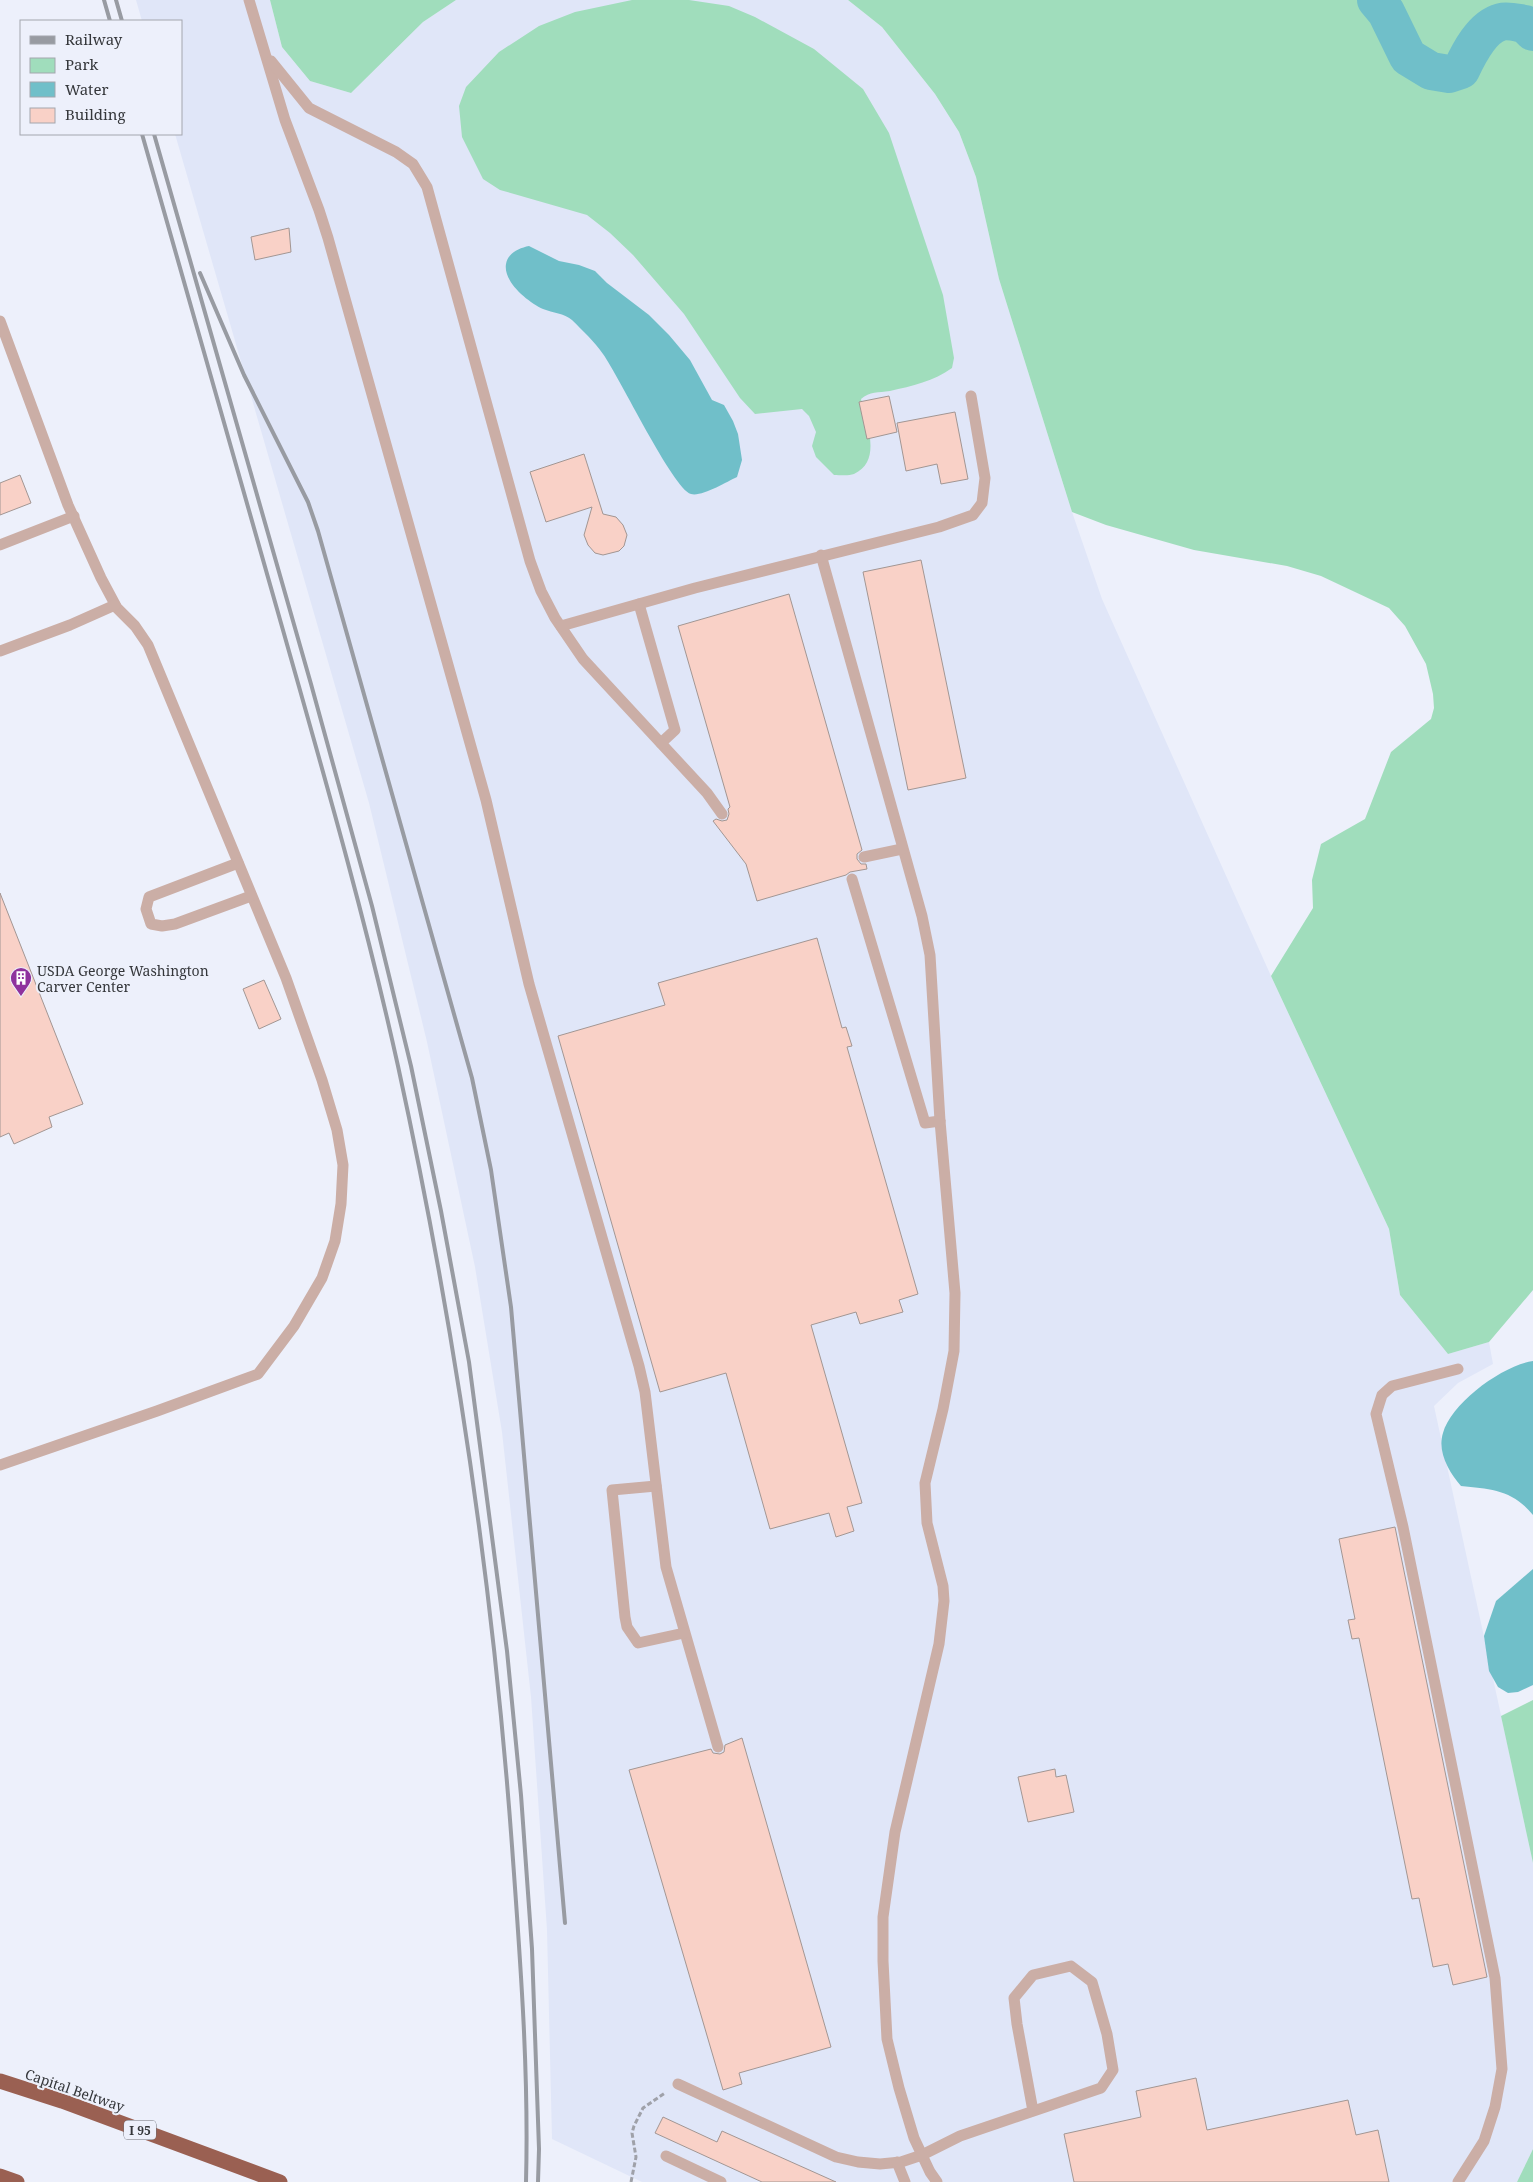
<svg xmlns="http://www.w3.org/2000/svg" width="1533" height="2182" font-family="'Noto Serif',serif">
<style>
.built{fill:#e0e6f8}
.green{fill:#a0ddbc}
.water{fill:#70bfc9}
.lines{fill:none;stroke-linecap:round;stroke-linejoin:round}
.river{stroke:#70bfc9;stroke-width:38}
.building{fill:#f9d1c7;stroke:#a29693}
.path{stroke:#9fa1a9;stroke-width:3;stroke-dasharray:5 2.5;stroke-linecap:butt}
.lane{stroke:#cbaea6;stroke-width:11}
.highway{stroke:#9a6052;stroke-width:15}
.rail{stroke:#989ba2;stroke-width:4}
.labels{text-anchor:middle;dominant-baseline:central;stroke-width:4;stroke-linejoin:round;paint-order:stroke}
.shield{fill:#edf0fb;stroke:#6c6e75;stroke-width:1}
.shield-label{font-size:12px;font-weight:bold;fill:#35373b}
.poi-label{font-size:14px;fill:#35373b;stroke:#edf0fb;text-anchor:start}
.street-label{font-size:14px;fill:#35373b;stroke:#edf0fb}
</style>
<rect width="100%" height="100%" fill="#edf0fb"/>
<polygon class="built" points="136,0 270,0 282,47 310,81 351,93 423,22 456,0 848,0 882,27 935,94 959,132 976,177 999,279 1072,512 1102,599 1271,976 1389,1229 1400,1295 1448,1354 1489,1342 1493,1364 1458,1383 1434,1406 1533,1863 1533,2149 1517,2182 642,2182 552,2139 547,1930 531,1697 502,1432 475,1267 427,1042 369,803 175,134 181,134 181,21 142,21"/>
<g class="green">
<polygon points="270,0 456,0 423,22 351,93 310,81 282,47"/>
<path d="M632,0H689L729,6L755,17L814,49L863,89L889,133L943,295L954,358L952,368C934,381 912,386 890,391C878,393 870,391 861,399C866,422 883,461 854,474C849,476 840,475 834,475L816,457L812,446L816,432L809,416L802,409L755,414L740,398L684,314L633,255L610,233L587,215L500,190L483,179L462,137L459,106L466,87L499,52L539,26L575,12Z"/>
<polygon points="848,0 1533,0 1533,1290 1489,1342 1448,1354 1400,1295 1389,1229 1271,976 1313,908 1312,880 1321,844 1365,819 1391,752 1431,719 1434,708 1433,694 1426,664 1405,626 1389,608 1321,576 1287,566 1194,550 1106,525 1072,512 999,279 976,177 959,132 935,94 882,27"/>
<polygon points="1533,1700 1533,1863 1501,1716"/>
<polygon points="1533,2149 1533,2182 1517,2182"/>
</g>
<g class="water">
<path d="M529,246L559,261L579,265L595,271L607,283L649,315L669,335L690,360L712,400L724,405L733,421L738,434L742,460L737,477C726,482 702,497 691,494C673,489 619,376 603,354C594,341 583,331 572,320C564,313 553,313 543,309C528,302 503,282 506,264C508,253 519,248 529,246Z"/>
<path d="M1533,1361V1515C1513,1490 1491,1489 1461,1486C1449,1472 1437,1452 1443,1433C1451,1403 1503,1365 1533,1361Z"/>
<polygon points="1533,1569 1533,1685 1518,1692 1508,1693 1498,1687 1489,1671 1484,1636 1496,1601"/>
</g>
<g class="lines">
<path class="river" d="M1376,0L1386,12L1408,57L1431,71L1449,74L1461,70C1469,53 1482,27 1501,22C1508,20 1518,23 1525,24L1533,32"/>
</g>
<g class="building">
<polygon points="289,228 291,252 255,260 251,237"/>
<polygon points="889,396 897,432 867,439 859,402"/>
<polygon points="955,412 968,479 941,484 937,464 906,471 897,423"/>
<polygon points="584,454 603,514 616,517 623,525 627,535 624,546 619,551 603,555 595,553 588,545 584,535 592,507 546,522 530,472"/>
<polygon points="20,475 31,503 0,515 0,483"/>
<polygon points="921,560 966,778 908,790 863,572"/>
<polygon points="789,594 862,850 857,854 857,859 861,864 866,864 867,869 850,872 846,875 757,901 746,864 713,821 716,819 722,821 727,820 729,814 728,809 730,807 678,626"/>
<polygon points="0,893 83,1104 49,1117 52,1127 14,1144 9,1133 0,1137"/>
<polygon points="817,938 842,1028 846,1027 852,1046 847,1047 918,1294 899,1300 903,1312 860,1324 856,1312 811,1325 862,1503 847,1507 854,1531 836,1537 829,1513 770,1529 726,1373 660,1392 558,1036 665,1005 658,983"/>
<polygon points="264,980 281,1019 259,1029 243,989"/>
<polygon points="1395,1527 1487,1977 1453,1985 1448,1964 1433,1967 1419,1898 1412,1899 1359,1638 1352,1639 1348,1620 1355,1619 1339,1539"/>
<polygon points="742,1738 831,2047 739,2073 742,2084 723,2090 629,1770 711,1749 713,1753 720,1754 724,1752 725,1745"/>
<polygon points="1055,1769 1056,1777 1066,1775 1074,1812 1028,1822 1018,1777"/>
<polygon points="1196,2078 1207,2130 1348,2100 1356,2135 1378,2130 1389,2182 1074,2182 1064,2134 1141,2117 1136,2091"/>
<polygon points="663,2117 717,2142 722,2131 836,2182 762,2182 655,2133"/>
</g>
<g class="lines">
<polyline class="path" points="631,2182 636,2157 632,2133 634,2126 643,2108 665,2093"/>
<g class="lane">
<polyline points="249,0 285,120 319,210 328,238 486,800 529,984 639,1366 645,1392 666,1567 718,1747"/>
<polyline points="271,61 309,108 396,152 413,164 427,187 530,561 541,591 555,618 583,659 707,793 722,814"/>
<polyline points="0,321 68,505 101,578 117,608 135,626 148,645 286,978 322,1080 337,1130 343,1165 341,1204 335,1241 322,1278 294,1326 258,1374 157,1411 0,1465"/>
<polyline points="0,545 74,516"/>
<polyline points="821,555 922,916 930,955 940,1121 955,1293 954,1351 943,1409 925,1483 927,1523 943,1586 944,1601 939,1644 895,1832 883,1917 883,1961 887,2039 899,2088 914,2138 930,2172 937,2182"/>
<polyline points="639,604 675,730 661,743"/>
<polyline points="561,626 695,588 939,527 973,515 982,503 985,478 971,396"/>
<polyline points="0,651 70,625 115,605"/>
<polyline points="864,857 902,849"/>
<polyline points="238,863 149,897 146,909 151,924 162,926 175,924 251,896"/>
<polyline points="852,879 925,1123 940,1121"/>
<polyline points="1458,1369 1392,1386 1382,1395 1376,1414 1403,1527 1495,1978 1502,2069 1495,2107 1484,2141 1458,2182"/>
<polyline points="656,1486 612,1490 625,1617 627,1627 638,1643 684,1633"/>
<polyline points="678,2084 836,2157 858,2162 880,2164 901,2162 922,2155 960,2136 1101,2088 1113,2070 1107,2034 1092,1982 1071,1966 1033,1975 1014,1998 1017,2024 1033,2111"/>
<polyline points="666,2156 721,2182"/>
<polyline points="897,2162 905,2182"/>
</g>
<g class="highway">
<polyline points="0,2081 62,2101 280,2182"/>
<polyline points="0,2176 17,2182"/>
</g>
<g class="rail">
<polyline points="104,0 110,21"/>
<polyline points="116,0 122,21"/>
<path d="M142,134C187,292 232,451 277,609C320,761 364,912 398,1066C454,1323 493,1584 512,1846C520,1957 529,2070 526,2182"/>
<polyline points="154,134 311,684 372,906 411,1066 441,1211 469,1362 507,1651 521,1795 532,1949 539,2149 538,2182"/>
<polyline points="200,273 244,375 308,502 318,531 472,1078 491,1170 511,1307 565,1923"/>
</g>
</g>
<defs>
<g id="building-pin" transform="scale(1.125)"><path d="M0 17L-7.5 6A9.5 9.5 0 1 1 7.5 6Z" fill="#8e329d" stroke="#edf0fb"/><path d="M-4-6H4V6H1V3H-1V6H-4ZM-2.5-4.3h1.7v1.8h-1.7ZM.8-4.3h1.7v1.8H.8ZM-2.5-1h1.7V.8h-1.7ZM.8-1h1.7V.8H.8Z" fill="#fff"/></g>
</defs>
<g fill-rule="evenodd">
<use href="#building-pin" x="21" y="978"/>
</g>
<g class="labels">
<rect class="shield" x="124" y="2120.5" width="32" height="19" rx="4"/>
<g class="shield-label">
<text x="140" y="2130">I 95</text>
</g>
<g class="poi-label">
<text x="37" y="970">USDA George Washington<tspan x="37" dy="16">Carver Center</tspan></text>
</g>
<g class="street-label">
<text transform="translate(75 2090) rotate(19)">Capital Beltway</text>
</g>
</g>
<rect x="20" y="20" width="162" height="115" fill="#edf0fb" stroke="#a3a6ae"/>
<rect x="30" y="36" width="25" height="8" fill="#989ba2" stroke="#a3a6ae"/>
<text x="65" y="45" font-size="15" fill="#35373b">Railway</text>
<rect x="30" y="58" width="25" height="15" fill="#a0ddbc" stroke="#a3a6ae"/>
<text x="65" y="70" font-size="15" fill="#35373b">Park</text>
<rect x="30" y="82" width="25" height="15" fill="#70bfc9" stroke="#a3a6ae"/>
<text x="65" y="95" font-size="15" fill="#35373b">Water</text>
<rect x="30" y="108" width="25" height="15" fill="#f9d1c7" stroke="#a3a6ae"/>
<text x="65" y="120" font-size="15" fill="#35373b">Building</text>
</svg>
